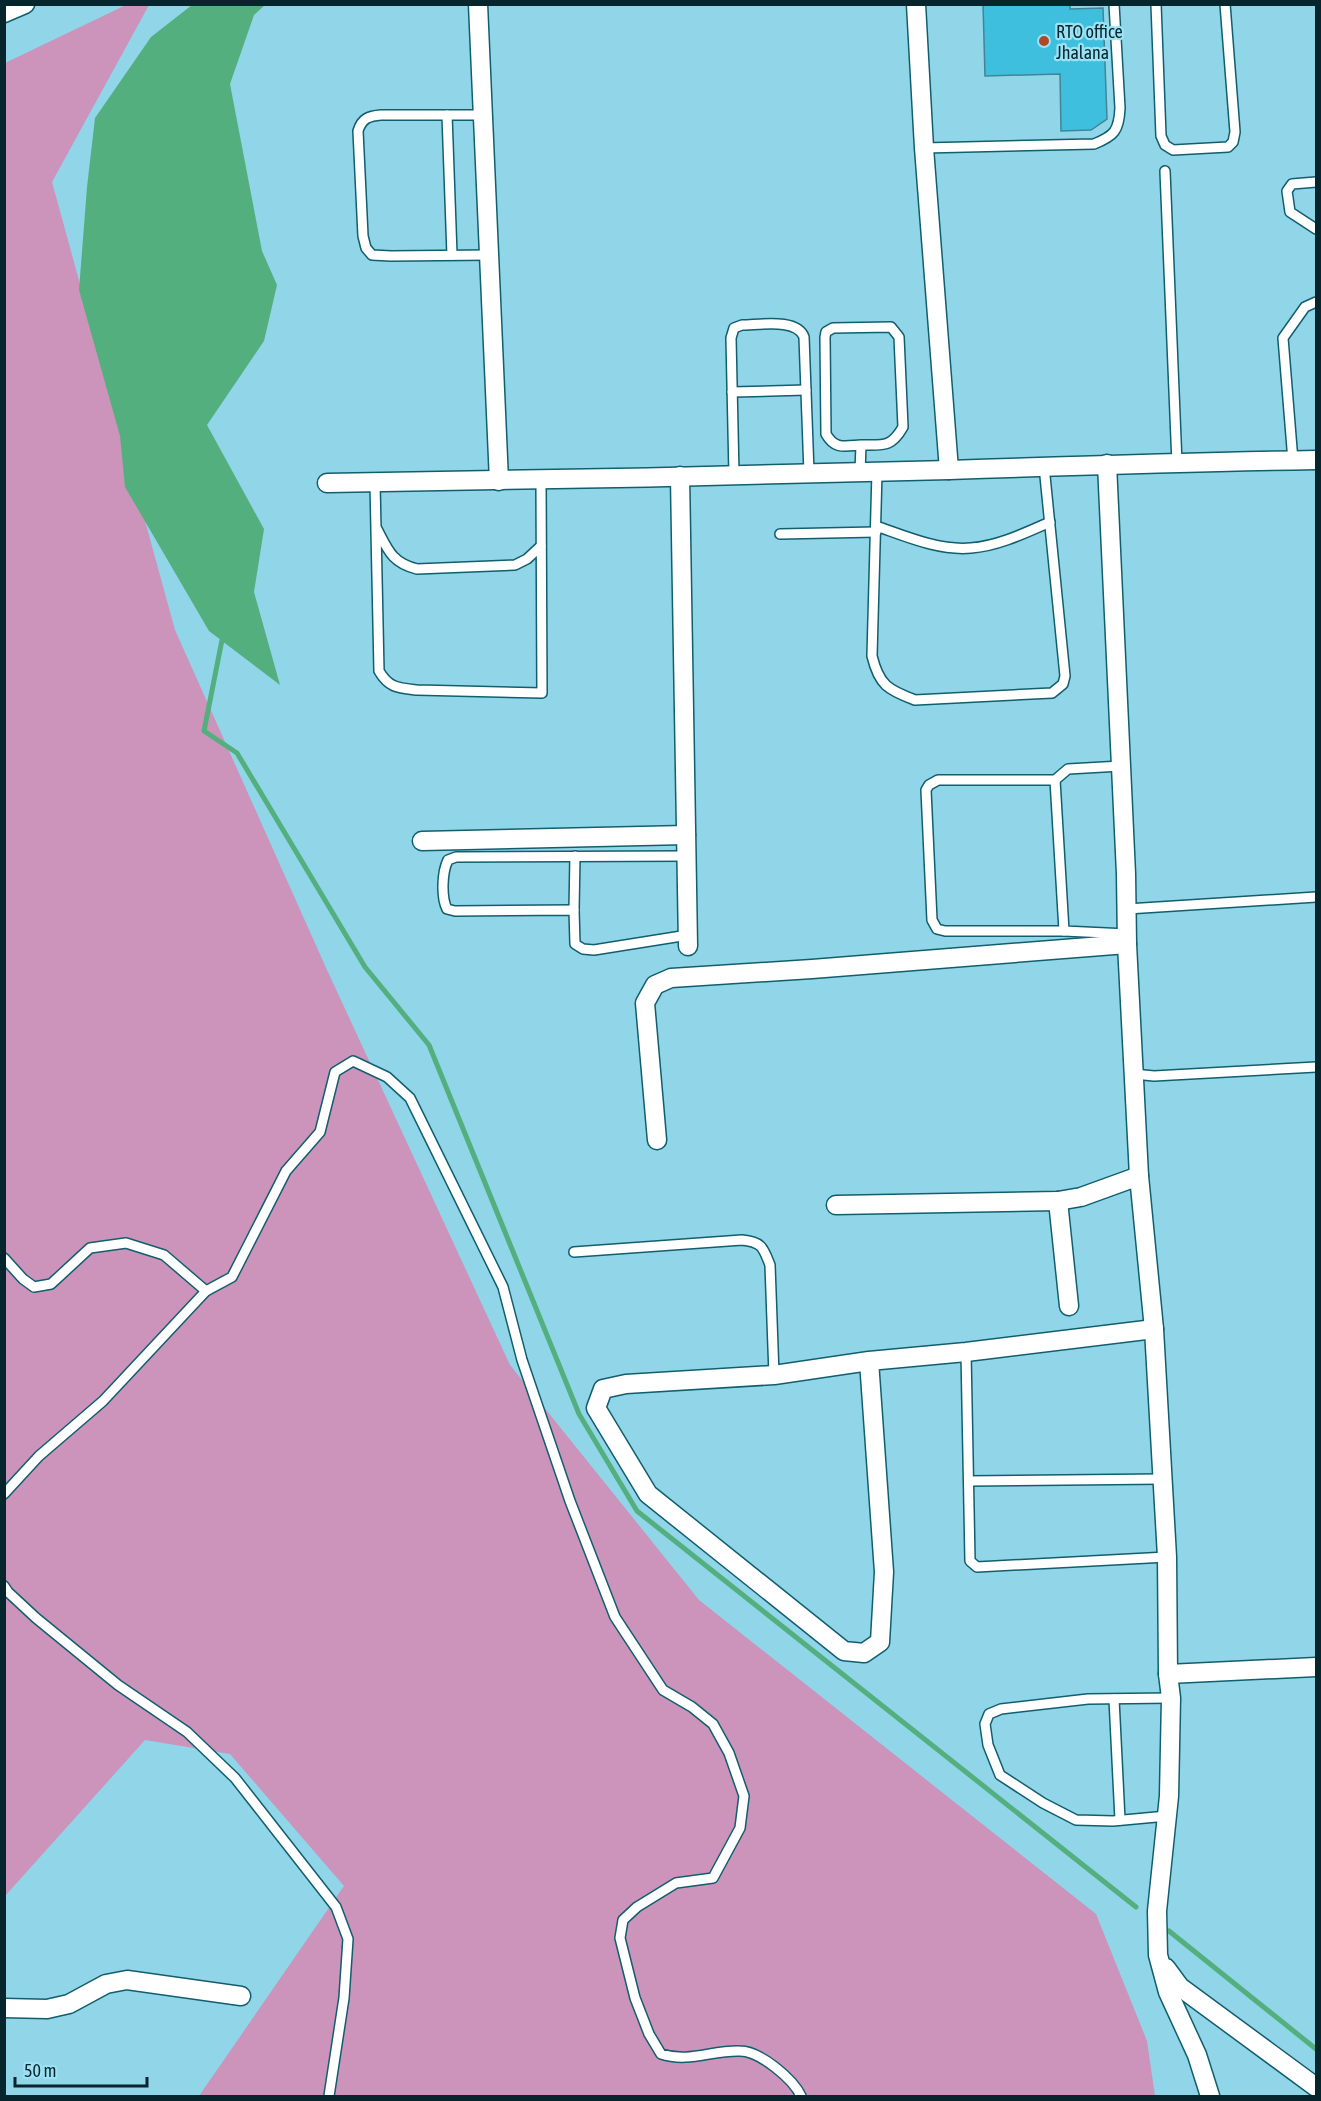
<svg xmlns="http://www.w3.org/2000/svg" width="1321" height="2101" font-family="'Asap Condensed',sans-serif">
<style>
.green{fill:#cc93bb}
.water{fill:#53b07e}
.lines{fill:none;stroke-linecap:round;stroke-linejoin:round}
.stream{stroke:#53b07e;stroke-width:5}
.building{fill:#3fbfde;stroke:#418597;stroke-width:1.5}
.service-casing{stroke:#115e6f;stroke-width:12}
.minor-casing{stroke:#115e6f;stroke-width:21}
.service{stroke:#fff;stroke-width:9}
.minor{stroke:#fff;stroke-width:18}
.poi-dot{fill:#b04827;stroke:#9ce2f5;stroke-width:2}
.labels{text-anchor:middle;dominant-baseline:central;stroke-width:4.5;stroke-linejoin:round;paint-order:stroke}
.poi-label{font-size:18px;fill:#07252c;stroke:#9ce2f5;text-anchor:start}
</style>
<rect width="100%" height="100%" fill="#90d5e8"/>
<polygon class="green" points="126,5 149,5 52,182 175,630 327,970 510,1365 699,1600 1096,1914 1147,2041 1155,2096 199,2096 344,1886 230,1754 145,1740 5,1896 5,63"/>
<polygon class="water" points="192,5 265,5 254,15 230,84 262,251 277,285 264,341 207,425 264,529 254,592 280,685 209,631 125,487 120,436 79,290 87,187 95,118 151,37"/>
<g class="lines">
<g class="stream">
<polyline points="222,640 204,731 237,753 365,967 429,1045 579,1414 637,1511 1136,1907"/>
<polyline points="1169,1931 1316,2049"/>
</g>
</g>
<polygon class="building" points="983,4 1070,4 1070,9 1103,8 1107,119 1091,130 1061,131 1060,74 985,76"/>
<g class="lines">
<g class="service-casing">
<g id="service">
<polyline points="1156,4 1161,136 1165,145 1173,150 1228,147 1233,142 1235,132 1225,4"/>
<polyline points="447,115 452,255"/>
<path d="M483,115H381C369,116 362,118 358,131L363,236L366,248L372,255L391,256L489,255"/>
<path d="M924,148L1094,144C1114,136 1119,131 1120,108L1114,4"/>
<polyline points="1165,171 1177,464"/>
<polyline points="1316,182 1292,184 1287,191 1290,212 1316,229"/>
<polyline points="732,392 806,390"/>
<polyline points="1293,461 1283,338 1305,307 1316,302"/>
<path d="M860,472L861,445C883,445 891,448 903,427L899,337L891,327L833,328L826,332L825,337L826,434C835,450 845,446 861,445"/>
<path d="M877,472L872,656C879,685 888,690 915,700L1052,693L1063,684L1065,676L1044,466"/>
<path d="M734,475L731,338L734,328L742,325C759,325 797,318 804,337L809,473"/>
<path d="M375,483L379,671C389,688 398,688 417,690L542,693L541,480"/>
<path d="M876,526C905,536 939,551 971,548C998,546 1025,533 1050,522"/>
<path d="M377,529C388,550 392,563 417,569L515,565L527,559L541,546"/>
<polyline points="780,534 876,532"/>
<polyline points="1055,780 1064,931 1127,934"/>
<path d="M687,856L456,857L448,860C442,872 441,897 447,909L455,911L574,910L575,944L583,949L594,950L688,935"/>
<polyline points="1127,909 1316,897"/>
<polyline points="574,910 575,856"/>
<polyline points="1064,931 945,931 937,929 932,920 926,790 929,785 938,780 1055,780 1068,769 1121,766"/>
<polyline points="1134,1074 1154,1076 1316,1067"/>
<path d="M574,1252L742,1240C762,1242 763,1247 770,1265L774,1375"/>
<polyline points="4,1258 23,1279 34,1287 51,1284 90,1248 126,1243 164,1255 206,1291"/>
<polyline points="966,1352 970,1561 977,1567 1167,1557"/>
<polyline points="969,1481 1162,1479"/>
<path d="M4,1494L39,1456L103,1401L206,1291L232,1277L286,1171L320,1132L335,1072L353,1061L387,1077L410,1098L503,1287L522,1360L570,1501L615,1617L663,1690L692,1707L713,1724L729,1753L744,1796L740,1828L713,1878L676,1883L637,1907L623,1920L620,1938L635,1998L649,2034L661,2054C689,2063 712,2050 740,2051C760,2051 793,2079 801,2096"/>
<polyline points="4,1586 8,1592 36,1618 118,1685 187,1732 235,1778 336,1907 348,1939 344,1998 329,2096"/>
<polyline points="1114,1699 1120,1820"/>
<polyline points="1167,1816 1113,1821 1076,1820 1043,1803 1000,1775 988,1745 985,1724 989,1714 1001,1709 1088,1699 1171,1698"/>
</g>
</g>
<g class="minor-casing">
<g id="minor">
<polyline points="478,4 499,481"/>
<polyline points="916,4 924,148 949,470"/>
<polyline points="4,13 25,4"/>
<polyline points="1107,464 1126,874 1127,944 1139,1176 1154,1329 1167,1557 1168,1674 1316,1667"/>
<polyline points="680,476 688,946"/>
<path d="M327,483C534,480 742,476 949,470C1071,466 1194,462 1316,460"/>
<polyline points="422,841 686,835"/>
<polyline points="657,1140 645,1003 655,985 671,978 812,969 1127,944"/>
<polyline points="1058,1201 1069,1306"/>
<polyline points="836,1205 1058,1201 1081,1197 1139,1176"/>
<polyline points="869,1361 884,1572 880,1642 864,1653 844,1651 648,1494 596,1408 603,1389 626,1384 774,1375 869,1361 966,1352 1154,1329"/>
<polyline points="1168,1674 1171,1698 1169,1796 1157,1911 1158,1955 1168,1992 1197,2055 1210,2096"/>
<polyline points="1166,1968 1180,1987 1316,2087"/>
<polyline points="4,2008 47,2009 69,2004 106,1984 127,1980 241,1996"/>
</g>
</g>
<use href="#service" class="service"/>
<use href="#minor" class="minor"/>
</g>
<circle class="poi-dot" cx="1044" cy="41" r="6"/>
<g class="labels">
<g class="poi-label">
<text x="1056" y="31">RTO office<tspan x="1056" dy="21">Jhalana</tspan></text>
</g>
</g>
<rect width="1321" height="2101" fill="none" stroke="#07252c" stroke-width="12"/>
<path d="M15 2077v9h132v-9" fill="none" stroke="#07252c" stroke-width="3"/>
<text x="24" y="2077" font-size="18" fill="#07252c" stroke="#9ce2f5" stroke-width="4.5" paint-order="stroke">50 m</text>
</svg>
